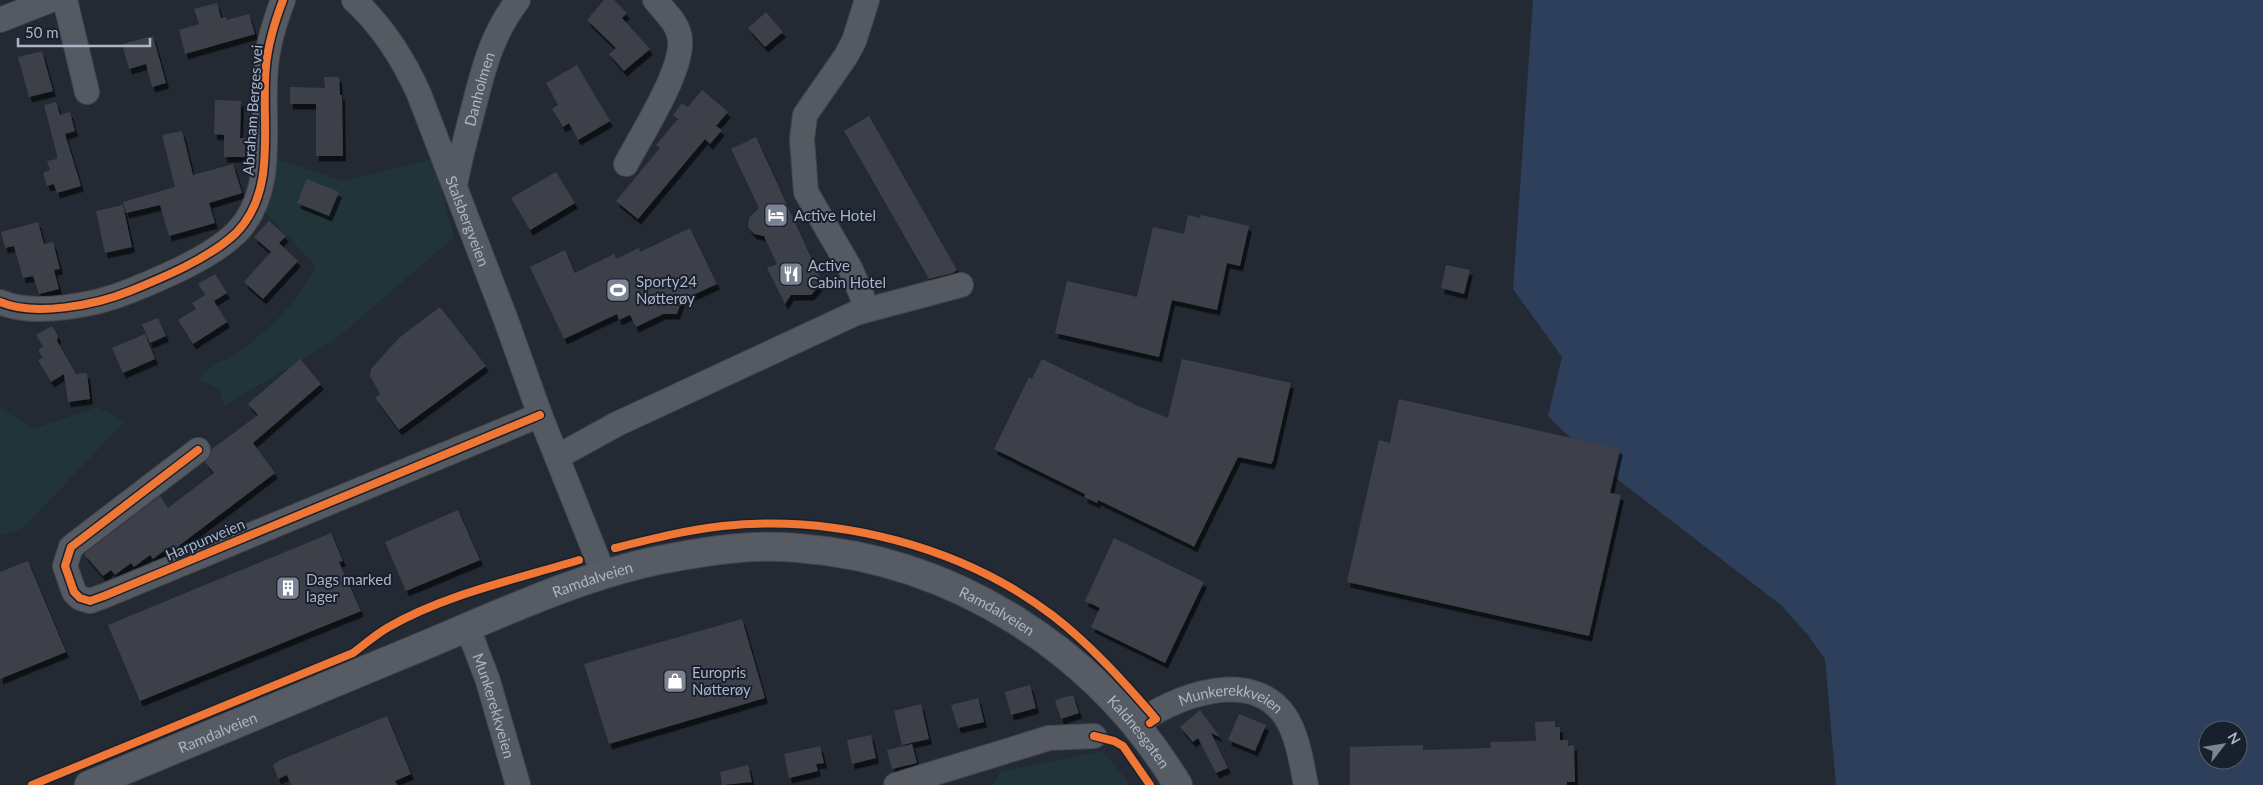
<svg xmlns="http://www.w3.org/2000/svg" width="2263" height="785" font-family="Lato,sans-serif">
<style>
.green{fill:#213439}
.water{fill:#2e3f5c;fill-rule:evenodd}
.building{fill:#3c4049;filter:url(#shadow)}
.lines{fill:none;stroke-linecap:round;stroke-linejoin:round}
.minor-casing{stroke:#42464e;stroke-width:26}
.major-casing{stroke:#414750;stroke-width:30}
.minor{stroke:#545962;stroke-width:24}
.major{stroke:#565b64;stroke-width:28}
.cycleway-casing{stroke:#18202e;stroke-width:11}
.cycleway{stroke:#f07635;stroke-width:8}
.labels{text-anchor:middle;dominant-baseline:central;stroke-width:4;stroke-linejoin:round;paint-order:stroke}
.street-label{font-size:15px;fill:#acb5c6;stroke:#18202e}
.poi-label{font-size:15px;fill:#acb5c6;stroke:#18202e;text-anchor:start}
</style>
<defs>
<filter id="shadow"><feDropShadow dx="3" dy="5.5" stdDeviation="0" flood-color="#0009"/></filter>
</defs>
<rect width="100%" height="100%" fill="#242a33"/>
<g class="green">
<path d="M274,158L343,181L433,159L454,237L336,339L224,406L219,389L200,380C211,362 217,365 233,355C267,334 299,301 316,266L264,211Z"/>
<polygon points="97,407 125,421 23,528 0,536 0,408 33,429"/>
<polygon points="1103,751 1128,782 1126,785 992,785 1000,772"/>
</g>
<path class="water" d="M1533,0H2263V785H1836L1825,659L1808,635L1781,605L1595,462L1548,416L1562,357L1513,289ZM2208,730H2238V760H2208Z"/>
<g class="building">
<polygon points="604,0 614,0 627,13 622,18 650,49 624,71 609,54 616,48 587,20"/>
<polygon points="217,3 221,18 226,17 227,20 249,14 255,34 185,54 179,30 199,24 194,9"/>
<polygon points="766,12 783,32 765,47 748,28"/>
<polygon points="153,36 166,83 152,87 146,64 129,69 122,44"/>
<polygon points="42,51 53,91 29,97 18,57"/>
<polygon points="577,65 610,121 578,140 569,123 563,127 552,109 558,105 546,83"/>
<polygon points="324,77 339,77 340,95 342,95 343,156 316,156 316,104 290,104 290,87 325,88"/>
<polygon points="702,90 728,112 716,126 722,130 710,144 705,139 638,219 616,201 660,148 656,145 678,119 673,115 682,103 688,107"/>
<polygon points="215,100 241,101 240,138 245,138 245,157 224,157 224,135 214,134"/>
<polygon points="56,102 60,115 70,112 75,131 65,134 81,186 57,193 54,184 47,186 43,173 50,170 47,161 57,159 57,155 44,105"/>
<polygon points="869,116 957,270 953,273 929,279 844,131"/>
<polygon points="182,131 193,175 233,164 242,193 209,203 215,223 169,236 160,205 126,213 123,202 175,187 162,135"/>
<polygon points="756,137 821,279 820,285 811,295 791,295 785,304 767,268 777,264 764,236 754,234 748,227 749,218 759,208 731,149"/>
<polygon points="556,172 575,203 530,230 511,198"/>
<polygon points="307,179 339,192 329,216 297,203"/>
<polygon points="123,205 132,247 105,253 96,211"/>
<polygon points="1188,215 1200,218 1201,215 1249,226 1240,266 1227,263 1217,310 1172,300 1159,357 1055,333 1067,281 1137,297 1153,227 1184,234"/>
<polygon points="269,221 286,236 279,243 298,261 263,299 244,282 271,252 254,237"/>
<polygon points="38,222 44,244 53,242 60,269 54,270 59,289 39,294 33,276 23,278 14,246 5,248 1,232"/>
<polygon points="690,228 717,284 682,300 677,314 663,314 636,327 630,315 619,320 617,314 564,339 530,267 565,250 575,273 614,254 616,259 639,248 640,252"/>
<polygon points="1446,265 1470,270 1464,294 1441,288"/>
<polygon points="215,274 227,293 214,301 227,322 193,344 178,320 196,309 192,303 205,295 198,284"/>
<polygon points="440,307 486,366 399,430 375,398 380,394 370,376 371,369 399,338"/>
<polygon points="158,318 166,336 150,343 142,324"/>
<polygon points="52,326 58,336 57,341 76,374 87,373 90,399 68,402 64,374 51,382 38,360 43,358 38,350 43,347 36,335"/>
<polygon points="145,334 155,359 123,373 112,348"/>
<polygon points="300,359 321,384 253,443 275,473 172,551 169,547 153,559 150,555 134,567 131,563 115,575 111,570 103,576 84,554 160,496 168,508 214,473 205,462 210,456 212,449 258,415 248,404"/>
<polygon points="1042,359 1138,406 1168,418 1182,359 1291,383 1273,461 1271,464 1238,457 1194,547 1191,545 1098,500 1097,503 1084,497 1085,494 994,449 1029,377 1032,379"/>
<polygon points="1399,399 1620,449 1610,493 1621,495 1589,636 1347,582 1379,440 1390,443"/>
<polygon points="458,510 480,560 406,591 385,542"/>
<polygon points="331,533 343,561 339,562 361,611 140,701 108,625"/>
<polygon points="1114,538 1204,582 1165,663 1091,627 1100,608 1085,601"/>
<polygon points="28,561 66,652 0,679 0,572"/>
<polygon points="742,619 765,698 609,744 584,664"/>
<polygon points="1030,685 1036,708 1011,715 1005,692"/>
<polygon points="1073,695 1079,713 1061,719 1055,700"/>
<polygon points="978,698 984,722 958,728 951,705"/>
<polygon points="921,704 929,739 902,745 894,711"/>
<polygon points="1200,710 1220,737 1211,733 1228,768 1216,773 1198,738 1193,742 1180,727"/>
<polygon points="1239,714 1266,725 1255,751 1228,740"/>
<polygon points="387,716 411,774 395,781 397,785 291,785 287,775 278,779 273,765 280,760"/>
<polygon points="1555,721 1555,727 1560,727 1560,740 1568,740 1568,746 1574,745 1575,782 1567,782 1567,785 1350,785 1350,747 1423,745 1423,750 1491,748 1490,742 1536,741 1535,722"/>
<polygon points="871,735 876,758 852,764 847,740"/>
<polygon points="912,744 917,763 892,769 887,750"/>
<polygon points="820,746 824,763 816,764 818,771 789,778 784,754"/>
<polygon points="748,765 752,782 722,785 720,772"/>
</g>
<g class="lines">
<g class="minor-casing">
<g id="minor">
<polyline points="65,0 87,92"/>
<path id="s1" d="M354,0C383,27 403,58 419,94L506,320L540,415L604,575"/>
<polyline points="0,20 51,0"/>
<path d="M626,164C641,135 688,64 679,34C676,21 663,10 655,0"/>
<path id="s2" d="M455,185C460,157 468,130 475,102C485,63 493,33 518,0"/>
<path d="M0,302C34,317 96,305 130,291C162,278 210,258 236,233C279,189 260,121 266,66C268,43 275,21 283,0"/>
<polyline points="865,310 862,296 851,270 806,192 802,139 805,115 846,56 854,41 867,0"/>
<polyline points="198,450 71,547 65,566 74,592 80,598 90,601 104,596 540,415"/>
<polyline points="557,457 617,424 856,313 961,285"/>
<path id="s3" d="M468,628L488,681L518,785"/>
<path id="s4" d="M1136,725C1173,696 1252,667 1285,716C1298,736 1301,761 1306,785"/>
<polyline points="896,785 1049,738 1094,736"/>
</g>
</g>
<g class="major-casing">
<g id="major">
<path id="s5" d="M89,785C191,743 293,701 394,658C481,623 579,574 670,558C712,550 755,544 798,548C955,560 1097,651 1178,785"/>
</g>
</g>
<use href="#minor" class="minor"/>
<use href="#major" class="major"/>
<g class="cycleway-casing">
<g id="cycleway">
<path d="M0,302C34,317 96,305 130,291C162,278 210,258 236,233C279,189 260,121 266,66C268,43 275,21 283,0"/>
<polyline points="198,450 71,547 65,566 74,592 80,598 90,601 104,596 540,415"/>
<path d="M615,548C651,539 686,530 723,526C835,514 961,546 1052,615C1091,645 1124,682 1156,719L1150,723"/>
<polyline points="1094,736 1114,741 1123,746 1150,785"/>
<path d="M32,785L353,653C364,645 375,635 387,628C443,595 517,579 579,560"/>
</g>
</g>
<use href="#cycleway" class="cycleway"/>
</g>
<defs>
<g id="hotel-square" transform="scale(1.25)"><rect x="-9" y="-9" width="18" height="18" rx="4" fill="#7c8493" stroke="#18202e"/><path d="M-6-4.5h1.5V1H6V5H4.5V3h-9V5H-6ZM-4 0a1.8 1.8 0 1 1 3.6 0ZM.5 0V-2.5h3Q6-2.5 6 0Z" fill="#fff"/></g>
<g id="restaurant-square" transform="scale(1.25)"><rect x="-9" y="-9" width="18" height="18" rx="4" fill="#7c8493" stroke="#18202e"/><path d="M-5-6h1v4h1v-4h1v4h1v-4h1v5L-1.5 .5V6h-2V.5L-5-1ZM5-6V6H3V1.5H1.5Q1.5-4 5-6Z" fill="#fff"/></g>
<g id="stadium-square" transform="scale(1.25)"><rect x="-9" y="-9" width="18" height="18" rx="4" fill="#7c8493" stroke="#18202e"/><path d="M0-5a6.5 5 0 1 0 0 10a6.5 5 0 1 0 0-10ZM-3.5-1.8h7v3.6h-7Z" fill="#fff"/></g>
<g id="building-square" transform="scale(1.25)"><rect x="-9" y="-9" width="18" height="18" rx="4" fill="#7c8493" stroke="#18202e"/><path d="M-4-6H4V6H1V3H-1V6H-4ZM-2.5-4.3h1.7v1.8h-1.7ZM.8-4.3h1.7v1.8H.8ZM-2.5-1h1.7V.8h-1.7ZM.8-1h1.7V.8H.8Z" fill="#fff"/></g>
<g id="shop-square" transform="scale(1.25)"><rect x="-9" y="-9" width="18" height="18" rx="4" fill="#7c8493" stroke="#18202e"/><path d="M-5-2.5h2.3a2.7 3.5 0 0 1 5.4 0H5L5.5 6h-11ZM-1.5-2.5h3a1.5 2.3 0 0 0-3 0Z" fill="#fff"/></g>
</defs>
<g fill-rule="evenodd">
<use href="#hotel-square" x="776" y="215"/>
<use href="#restaurant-square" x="791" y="274"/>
<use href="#stadium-square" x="618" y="290"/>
<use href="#building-square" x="288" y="588"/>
<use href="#shop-square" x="675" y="681"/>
</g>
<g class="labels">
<g class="street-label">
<text stroke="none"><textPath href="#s2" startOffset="99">Danholmen</textPath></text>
<text transform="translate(252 110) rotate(-86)">Abraham Berges vei</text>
<text stroke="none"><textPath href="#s1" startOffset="251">Stalsbergveien</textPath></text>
<text transform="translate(205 539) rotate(-23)">Harpunveien</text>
<text stroke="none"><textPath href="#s5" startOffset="544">Ramdalveien</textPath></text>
<text stroke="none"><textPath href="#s5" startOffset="964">Ramdalveien</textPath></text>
<text stroke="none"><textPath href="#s3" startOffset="82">Munkerekkveien</textPath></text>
<text stroke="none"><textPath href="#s4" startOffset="104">Munkerekkveien</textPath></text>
<text stroke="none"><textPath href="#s5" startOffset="139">Ramdalveien</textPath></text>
<text stroke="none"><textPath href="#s5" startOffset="1152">Kaldnesgaten</textPath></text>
</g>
<g class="poi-label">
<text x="794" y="215">Active Hotel</text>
<text x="808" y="265">Active<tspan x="808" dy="17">Cabin Hotel</tspan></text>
<text x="636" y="281">Sporty24<tspan x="636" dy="17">Nøtterøy</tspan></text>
<text x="306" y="579">Dags marked<tspan x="306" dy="17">lager</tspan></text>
<text x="692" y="672">Europris<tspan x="692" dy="17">Nøtterøy</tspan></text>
</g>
</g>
<g transform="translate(2223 745) rotate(59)"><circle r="24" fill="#18202e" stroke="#535c6b"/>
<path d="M0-4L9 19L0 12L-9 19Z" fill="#7c8493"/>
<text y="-8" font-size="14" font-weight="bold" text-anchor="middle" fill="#acb5c6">N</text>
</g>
<path d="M18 38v8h132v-8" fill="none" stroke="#acb5c6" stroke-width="2.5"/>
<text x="25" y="38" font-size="15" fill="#acb5c6" stroke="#18202e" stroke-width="4" paint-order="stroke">50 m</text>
</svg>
